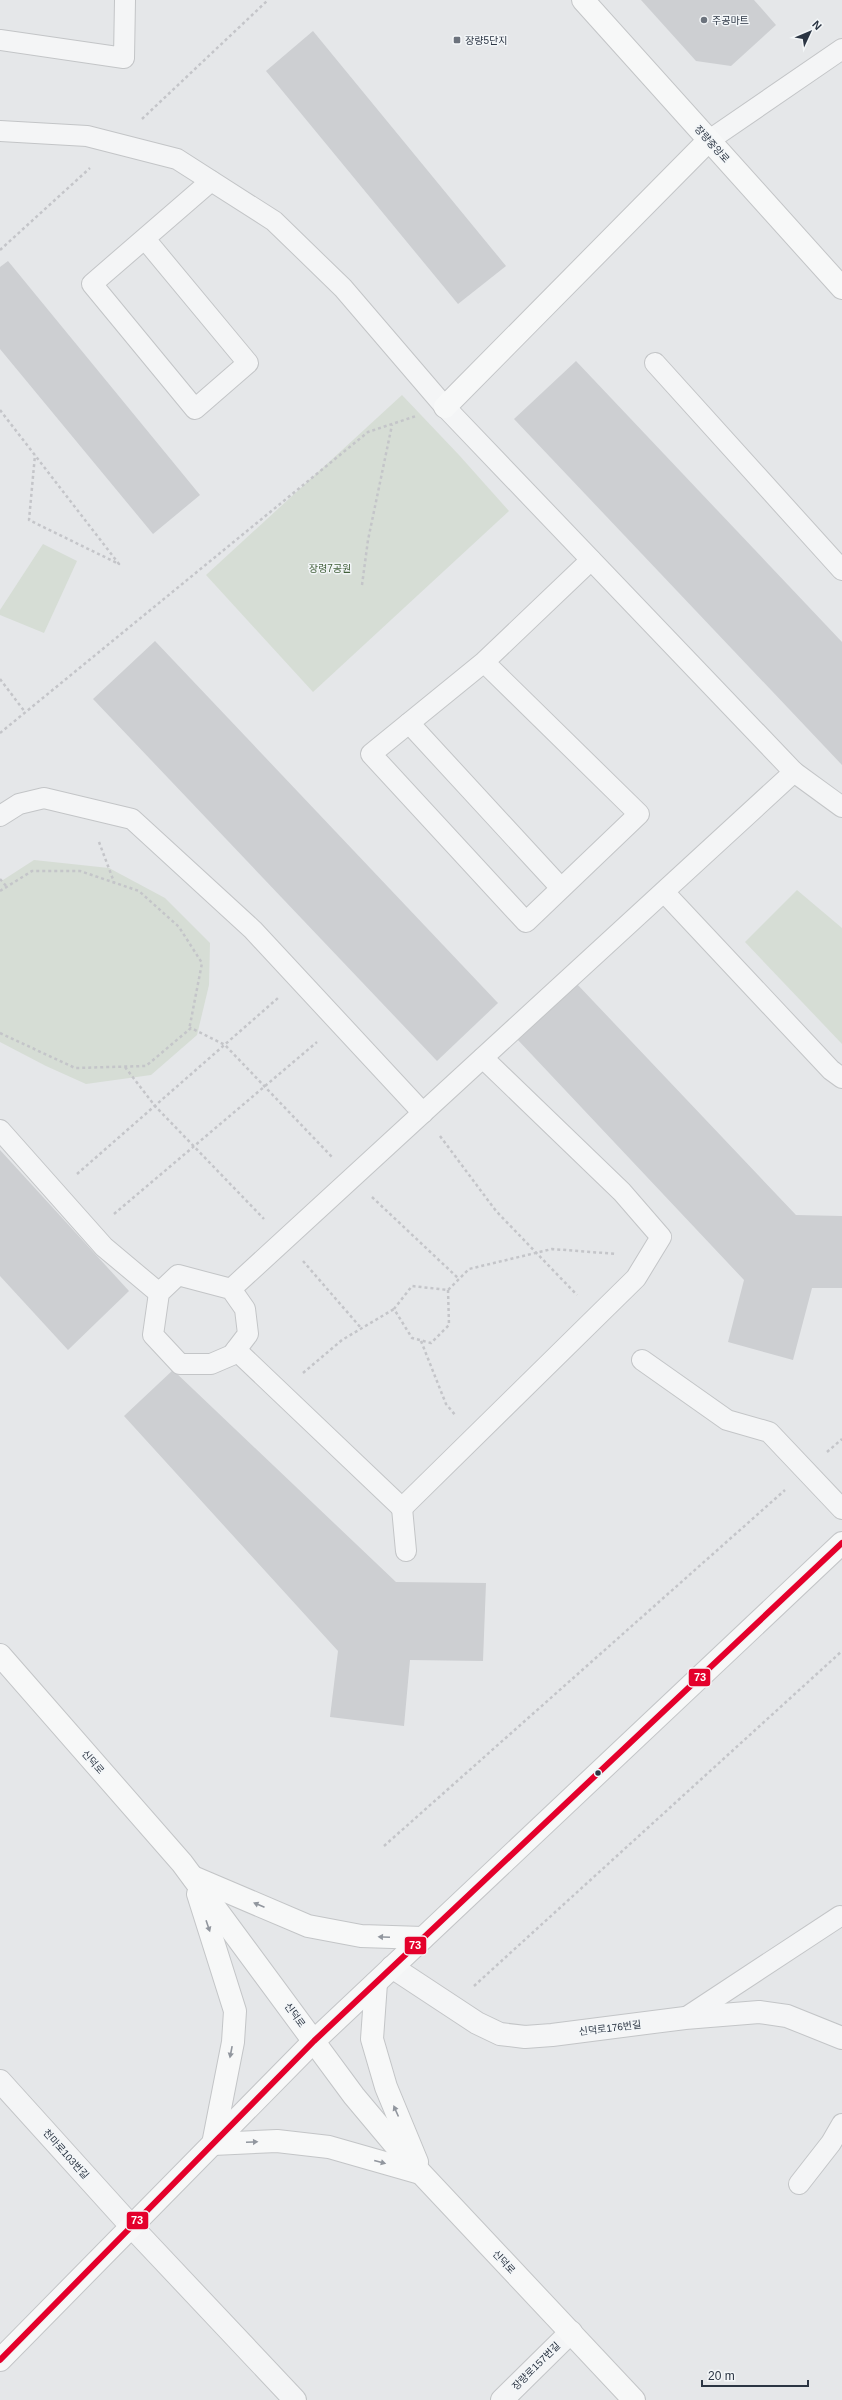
<svg xmlns="http://www.w3.org/2000/svg" width="842" height="2400" font-family="Helvetica,'Noto Sans KR',sans-serif">
<style>
.green{fill:#d6ddd5}
.building{fill:#cdcfd2}
.lines{fill:none;stroke-linecap:round;stroke-linejoin:round}
.lane-casing{stroke:#c3c5c7;stroke-width:22}
.street-casing{stroke:#c3c5c7;stroke-width:24}
.secondary-casing{stroke:#c3c5c7;stroke-width:24}
.path{stroke:#c4c5c9;stroke-width:2.5;stroke-dasharray:3 3;stroke-linecap:butt}
.lane{stroke:#f4f5f6;stroke-width:20}
.street{stroke:#f4f5f6;stroke-width:22}
.secondary{stroke:#f7f8f8;stroke-width:22}
.bus-1-casing{stroke:#f3f6f8;stroke-width:9}
.bus-1{stroke:#e4002b;stroke-width:6}
.oneway{fill:#91969e}
.poi-dot{fill:#6c737d;stroke:#f3f6f8;stroke-width:1.5}
.bus-dot{fill:#2b3543;stroke:#f3f6f8;stroke-width:1.5}
.labels{text-anchor:middle;dominant-baseline:central;stroke-width:3;stroke-linejoin:round;paint-order:stroke}
.poi-label{font-size:10px;fill:#2b3543;stroke:#f3f6f8;text-anchor:start}
.street-label{font-size:10px;fill:#2b3543;stroke:#f3f6f8}
.park-label{font-size:10px;fill:#415f39;stroke:#f3f6f8}
.line-badge{stroke:#f3f6f8;stroke-width:1.5}
.badge-label{font-size:11px;text-anchor:middle;font-weight:bold;fill:#fff}
</style>
<rect width="100%" height="100%" fill="#e5e7e9"/>
<g class="green">
<polygon points="402,395 459,455 509,511 313,692 206,575"/>
<polygon points="43,544 77,561 44,633 0,615 0,610"/>
<polygon points="34,860 109,868 165,898 210,943 209,985 197,1035 151,1075 86,1084 46,1066 0,1042 0,882"/>
<polygon points="797,890 842,928 842,1044 745,942"/>
</g>
<g class="building">
<polygon points="641,0 754,0 776,25 731,66 696,61"/>
<polygon points="313,31 506,266 458,304 266,71"/>
<polygon points="8,261 200,495 153,534 0,349 0,267"/>
<polygon points="576,361 842,642 842,765 514,419"/>
<polygon points="155,641 498,1003 437,1061 93,699"/>
<polygon points="576,983 796,1215 842,1216 842,1288 812,1288 793,1360 728,1342 744,1280 517,1039"/>
<polygon points="0,1150 129,1291 68,1350 0,1276"/>
<polygon points="173,1370 396,1582 486,1583 483,1661 410,1660 404,1726 330,1717 338,1651 124,1416"/>
</g>
<g class="lines">
<g class="lane-casing">
<g id="lane">
<polyline points="0,40 124,58 125,0"/>
<polyline points="0,131 87,136 177,159 274,221 343,288 445,407 794,772 231,1289"/>
<polyline points="708,141 842,49"/>
<polyline points="145,239 248,363 195,409 92,284 211,181"/>
<polyline points="655,363 842,570"/>
<polyline points="484,662 371,754 526,922 639,814 484,662 591,560"/>
<polyline points="409,723 561,888"/>
<polyline points="794,772 842,807"/>
<polyline points="0,816 19,804 44,798 132,819 253,930 423,1113"/>
<polyline points="664,892 831,1070 842,1078"/>
<polyline points="0,1130 104,1247 159,1293"/>
<polygon points="178,1275 231,1289 245,1309 248,1334 232,1355 211,1364 180,1364 153,1335 159,1293"/>
<polyline points="236,1350 402,1508 636,1278 661,1237 622,1192 483,1058"/>
<polyline points="642,1360 727,1420 769,1432 842,1509"/>
<polyline points="402,1508 406,1551"/>
<polyline points="685,2018 840,1916"/>
<polyline points="799,2184 831,2143 842,2124"/>
</g>
</g>
<g class="street-casing">
<g id="street">
<polyline points="392,1967 477,2023 500,2034 525,2037 552,2035 685,2018 759,2012 787,2016 842,2038"/>
<polyline points="0,2081 132,2227 295,2400"/>
<polyline points="502,2400 571,2332"/>
</g>
</g>
<g class="secondary-casing">
<g id="secondary">
<polyline points="583,0 842,288"/>
<polyline points="445,407 708,141"/>
<polyline points="0,1655 182,1863 354,2096 401,2152 634,2400"/>
<polyline points="193,1877 308,1926 361,1936 423,1938"/>
<polyline points="198,1894 235,2011 233,2042 213,2144 277,2141 329,2147 420,2173"/>
<polyline points="376,1983 372,2039 386,2087 417,2162"/>
<polyline points="0,2360 314,2041 842,1543"/>
</g>
</g>
<g class="path">
<polyline points="142,119 268,0"/>
<polyline points="0,250 90,168"/>
<polyline points="0,410 119,564 29,520 35,455"/>
<polyline points="362,585 368,540 392,425"/>
<polyline points="0,679 25,712"/>
<polyline points="0,733 368,432 416,416"/>
<polyline points="99,842 114,882"/>
<polyline points="0,879 7,887"/>
<polyline points="0,891 32,871 80,871 139,891 179,927 202,963 189,1030"/>
<polyline points="0,1033 75,1068 146,1066 191,1028 225,1045 332,1157"/>
<polyline points="125,1067 155,1106 264,1219"/>
<polyline points="440,1136 496,1211 577,1295"/>
<polyline points="77,1174 278,998"/>
<polyline points="372,1197 459,1279"/>
<polyline points="114,1214 317,1042"/>
<polyline points="303,1261 361,1328"/>
<polyline points="448,1290 449,1325 431,1343 412,1338 394,1309 412,1286 448,1290 469,1269 552,1249 617,1254"/>
<polyline points="421,1341 446,1404 456,1416"/>
<polyline points="303,1373 342,1340 394,1309"/>
<polyline points="827,1452 842,1439"/>
<polyline points="384,1846 785,1490"/>
<polyline points="474,1986 842,1651"/>
</g>
<use href="#lane" class="lane"/>
<use href="#street" class="street"/>
<use href="#secondary" class="secondary"/>
<g class="bus-1-casing">
<polyline id="bus-1" points="0,2360 314,2041 842,1543"/>
</g>
<use href="#bus-1" class="bus-1"/>
</g>
<defs><path id="oneway-solid" d="M-6-.8H1V-3.2L6.5 0L1 3.2V.8H-6Z"/></defs>
<g class="oneway">
<use href="#oneway-solid" transform="translate(259 1905) rotate(-157)"/>
<use href="#oneway-solid" transform="translate(208 1926) rotate(71)"/>
<use href="#oneway-solid" transform="translate(384 1937) rotate(-177)"/>
<use href="#oneway-solid" transform="translate(231 2052) rotate(101)"/>
<use href="#oneway-solid" transform="translate(396 2111) rotate(-114)"/>
<use href="#oneway-solid" transform="translate(252 2142) rotate(-2)"/>
<use href="#oneway-solid" transform="translate(380 2162) rotate(15)"/>
</g>
<g class="poi-dot">
<circle cx="704" cy="20" r="4"/>
<rect x="453" y="36" width="8" height="8" rx="2"/>
</g>
<circle class="bus-dot" cx="598" cy="1773" r="3.5"/>
<g class="labels">
<g class="poi-label">
<text x="712" y="20">주공마트</text>
<text x="465" y="40">장량5단지</text>
</g>
<g class="street-label">
<text transform="translate(712 144) rotate(48)">장량중앙로</text>
<text transform="translate(93 1762) rotate(49)">신덕로</text>
<text transform="translate(295 2015) rotate(54)">신덕로</text>
<text transform="translate(610 2028) rotate(-7)">신덕로176번길</text>
<text transform="translate(66 2154) rotate(48)">천마로103번길</text>
<text transform="translate(504 2262) rotate(47)">신덕로</text>
<text transform="translate(536 2366) rotate(-45)">장량로157번길</text>
</g>
<g class="park-label">
<text x="330" y="568">장령7공원</text>
</g>
</g>
<g class="line-badge">
<rect x="688" y="1668" width="23" height="19" rx="4" fill="#e4002b"/>
<rect x="404" y="1936" width="23" height="19" rx="4" fill="#e4002b"/>
<rect x="126" y="2211" width="23" height="19" rx="4" fill="#e4002b"/>
</g>
<g class="badge-label">
<text x="700" y="1681">73</text>
<text x="415" y="1949">73</text>
<text x="137" y="2224">73</text>
</g>
<g transform="translate(810 32) rotate(46)" stroke="#f3f6f8" stroke-width="3" paint-order="stroke">
<path d="M0-3L7 15L0 10L-7 15Z" fill="#2b3543"/>
<text y="-6" font-size="11" font-weight="bold" text-anchor="middle" fill="#2b3543">N</text>
</g>
<path d="M702 2380v6h106v-6" fill="none" stroke="#2b3543" stroke-width="2"/>
<text x="708" y="2380" font-size="12" fill="#2b3543" stroke="#f3f6f8" stroke-width="3" paint-order="stroke">20 m</text>
</svg>
